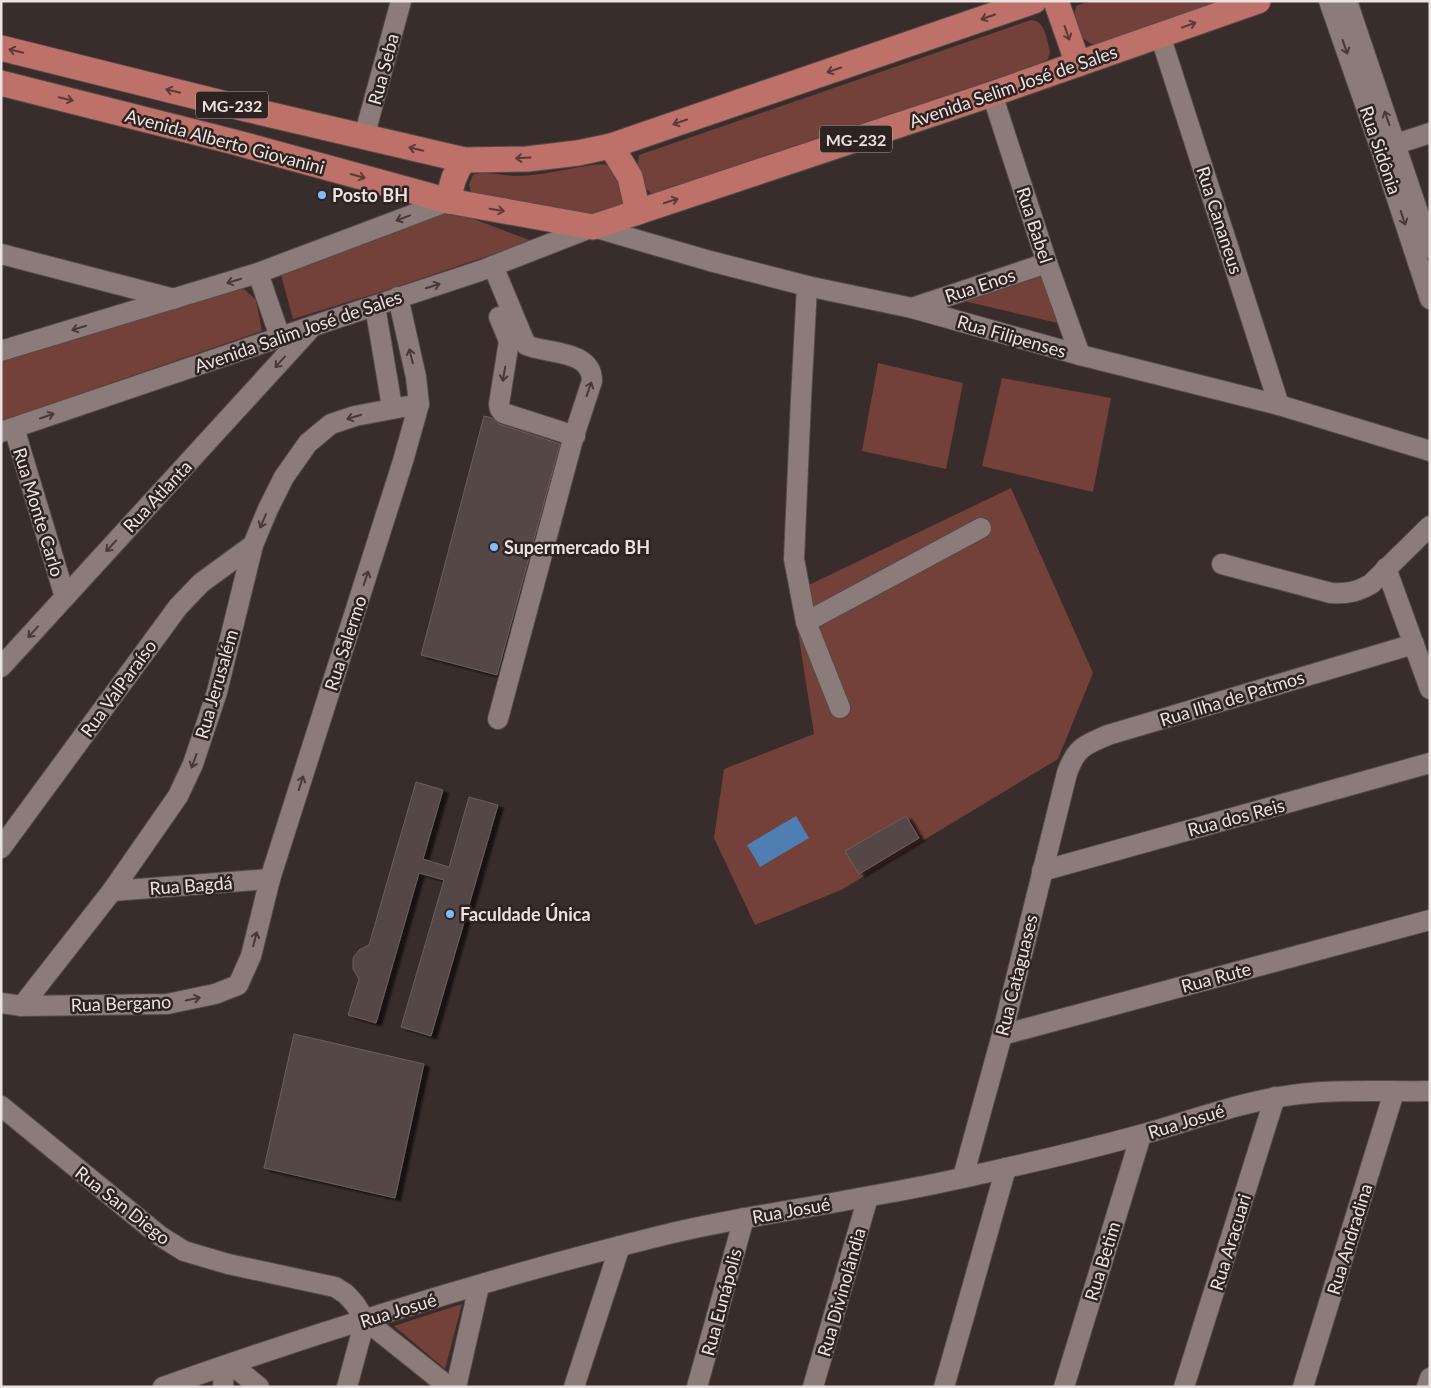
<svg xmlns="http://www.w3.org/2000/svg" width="1431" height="1388" font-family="Lato,sans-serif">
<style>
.green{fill:#73403a}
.water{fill:#4f7eb2}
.building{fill:#544745;stroke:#6b5e5c;filter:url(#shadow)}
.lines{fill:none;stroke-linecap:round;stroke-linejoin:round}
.minor-casing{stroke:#554b49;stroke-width:22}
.major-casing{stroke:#554b49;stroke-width:27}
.minor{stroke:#8b7c7a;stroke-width:20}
.major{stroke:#be7168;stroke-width:25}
.oneway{stroke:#5a3a36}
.oneway2{stroke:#463937}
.poi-dot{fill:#83bcfb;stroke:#2f2321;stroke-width:2}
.labels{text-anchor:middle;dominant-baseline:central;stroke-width:5;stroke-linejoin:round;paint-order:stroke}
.shield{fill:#2f2321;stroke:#b3a9a7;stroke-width:1}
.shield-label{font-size:16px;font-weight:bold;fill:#ebe3e1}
.street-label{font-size:18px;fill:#ebe3e1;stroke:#2f2321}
.poi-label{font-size:18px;font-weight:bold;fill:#ebe3e1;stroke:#2f2321;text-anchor:start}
</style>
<defs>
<filter id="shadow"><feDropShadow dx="5.5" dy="3" stdDeviation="1" flood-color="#0009"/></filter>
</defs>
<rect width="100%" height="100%" fill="#392d2b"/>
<g class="green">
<path d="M1091,1H1222L1094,45C1078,38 1071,24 1076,6Z"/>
<path d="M1031,20C1045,20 1047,40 1050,52L1048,59L1041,63L657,197C641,188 635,173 639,155Z"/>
<path d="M604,164L619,171L625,204L614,212L586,215L474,194L471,191L469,185L473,175C485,170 502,176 515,176C545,176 574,166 604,164Z"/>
<polygon points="447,209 532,241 393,288 293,319 281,275"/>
<polygon points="1057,266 1079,328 947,297"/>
<polygon points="243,288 256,300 262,331 1,421 1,358"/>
<polygon points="878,363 963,383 946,469 862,451"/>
<polygon points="1002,378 1111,398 1093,492 982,466"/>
<polygon points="1011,488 1093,673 1058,759 841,890 755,925 714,838 724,769 814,734 792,593"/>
<polygon points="462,1304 445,1369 394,1326"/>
</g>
<polygon class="water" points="796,816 809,838 760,867 747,845"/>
<g class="building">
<polygon points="484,416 492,418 499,424 560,444 497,675 421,655"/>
<polygon points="416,782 443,790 423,859 449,867 469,797 498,805 431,1036 401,1027 444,880 419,873 376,1023 348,1015 359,979 353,969 353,958 359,950 369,945"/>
<polygon points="906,816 919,838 859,874 845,851"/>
<polygon points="294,1034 424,1064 395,1198 264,1168"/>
</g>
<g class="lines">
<g class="minor-casing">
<g id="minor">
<polyline points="1329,1 1381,150 1430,299"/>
<polyline points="1347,1 1430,248"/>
<polyline points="1160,35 1279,405"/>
<polyline points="992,94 1047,263 1080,355"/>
<polyline points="364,137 401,1"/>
<polyline points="1384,148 1430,133"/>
<polyline points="1,254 174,299"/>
<path d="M493,266L526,345C546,354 592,349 592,381L573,439L498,719"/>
<polyline points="258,273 280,337"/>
<polyline points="807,286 801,399 794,559 806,622 840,708"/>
<polyline points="375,306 392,407"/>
<polyline points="912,308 1047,263"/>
<polyline points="499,317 509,341 499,404 500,409 503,413 575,436"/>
<polyline points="1,351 258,273 449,201"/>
<polyline points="14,428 65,597"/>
<polyline points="1,432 313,326 480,271 593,227 710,261 807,286 912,308 1080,355 1279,405 1430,451"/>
<path d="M1222,564L1331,593C1347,594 1357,592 1371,584L1430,526"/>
<polyline points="1386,568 1430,689"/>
<polyline points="806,622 981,528"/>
<polyline points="1,667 312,327"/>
<polyline points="1,848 178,607 201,583 253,545"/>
<polyline points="1042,871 1430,763"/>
<polyline points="112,891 270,879"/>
<polyline points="1,1003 22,1006 167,1004 215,994 238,985 251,956 270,879 403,461 419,404 416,377 398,297"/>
<polyline points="22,1006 112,891 178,796 193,764 217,692 253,545 268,509 284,477 308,443 331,424 355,416 419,404"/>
<polyline points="1002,1035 1430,920"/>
<polyline points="1,1106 160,1236 184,1251 228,1264 335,1287 346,1294 355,1304 365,1320 449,1387"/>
<path d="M963,1177L1002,1035L1067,773C1076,748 1084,745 1108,735L1414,644"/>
<polyline points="231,1364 259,1387"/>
<path d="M163,1387C330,1328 500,1275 672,1233C736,1218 801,1209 865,1197C912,1189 960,1179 1006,1168C1051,1158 1096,1147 1140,1135C1187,1122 1232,1105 1279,1097C1328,1088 1380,1092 1430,1091"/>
<polyline points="223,1387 224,1367"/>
<polyline points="347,1387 365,1320"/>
<polyline points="456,1387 479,1286"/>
<polyline points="574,1387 620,1246"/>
<polyline points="697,1387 744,1218"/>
<polyline points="813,1387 868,1197"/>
<polyline points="944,1387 1006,1168"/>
<polyline points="1064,1387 1141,1135"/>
<polyline points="1184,1387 1275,1097"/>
<polyline points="1303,1387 1394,1092"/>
<polyline points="1427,1387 1430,1378"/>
</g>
</g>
<g class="major-casing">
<g id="major">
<polyline points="1056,1 1078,64"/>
<polyline points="1,48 242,108 464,160 527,159 578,153 611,146 1034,1"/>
<polyline points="1,83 234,142 449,201 593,227 992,94 1258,1"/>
<polyline points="611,146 630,177 638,212"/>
<path d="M449,201C451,185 454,173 464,160"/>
</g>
</g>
<use href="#minor" class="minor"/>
<use href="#major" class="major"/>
</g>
<defs><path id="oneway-shaft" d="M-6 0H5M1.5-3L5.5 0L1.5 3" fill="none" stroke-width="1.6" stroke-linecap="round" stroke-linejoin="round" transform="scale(1.25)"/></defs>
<g class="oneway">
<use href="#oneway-shaft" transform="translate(988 17) rotate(161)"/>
<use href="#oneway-shaft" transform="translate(1189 25) rotate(-19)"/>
<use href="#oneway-shaft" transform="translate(1067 33) rotate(71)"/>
<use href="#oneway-shaft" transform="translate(16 51) rotate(-166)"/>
<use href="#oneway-shaft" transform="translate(834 70) rotate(161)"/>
<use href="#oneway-shaft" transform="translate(173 91) rotate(-166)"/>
<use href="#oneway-shaft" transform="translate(66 99) rotate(14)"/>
<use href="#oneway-shaft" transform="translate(680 122) rotate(161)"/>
<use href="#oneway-shaft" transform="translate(416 149) rotate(-167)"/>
<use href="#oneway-shaft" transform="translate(523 158) rotate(177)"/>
<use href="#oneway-shaft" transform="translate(358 176) rotate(16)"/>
<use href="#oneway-shaft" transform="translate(671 201) rotate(-18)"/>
<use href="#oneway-shaft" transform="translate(497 210) rotate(10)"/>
</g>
<g class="oneway2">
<use href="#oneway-shaft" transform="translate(1345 47) rotate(71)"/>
<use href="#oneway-shaft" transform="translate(1387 118) rotate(-109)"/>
<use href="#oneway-shaft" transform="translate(403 218) rotate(159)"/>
<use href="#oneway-shaft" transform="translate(1403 218) rotate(72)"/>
<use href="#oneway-shaft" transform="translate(234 281) rotate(163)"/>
<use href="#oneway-shaft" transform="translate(433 286) rotate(-18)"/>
<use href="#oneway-shaft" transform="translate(79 328) rotate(163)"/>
<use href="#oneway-shaft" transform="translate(411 356) rotate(-104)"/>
<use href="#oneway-shaft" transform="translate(280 362) rotate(132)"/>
<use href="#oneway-shaft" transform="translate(504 374) rotate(100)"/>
<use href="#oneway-shaft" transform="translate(589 389) rotate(-71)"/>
<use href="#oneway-shaft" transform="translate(47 416) rotate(-19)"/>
<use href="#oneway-shaft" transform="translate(354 417) rotate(163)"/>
<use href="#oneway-shaft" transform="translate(263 521) rotate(113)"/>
<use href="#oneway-shaft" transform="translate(111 546) rotate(133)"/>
<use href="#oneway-shaft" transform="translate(366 578) rotate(-72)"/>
<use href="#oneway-shaft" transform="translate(33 632) rotate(132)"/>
<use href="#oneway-shaft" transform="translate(194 761) rotate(110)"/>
<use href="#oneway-shaft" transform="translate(301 783) rotate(-72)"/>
<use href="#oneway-shaft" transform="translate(255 939) rotate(-76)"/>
<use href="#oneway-shaft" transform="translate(193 999) rotate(-12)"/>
</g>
<g class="poi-dot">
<circle cx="322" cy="195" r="5"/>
<circle cx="494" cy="547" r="5"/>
<circle cx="450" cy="914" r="5"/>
</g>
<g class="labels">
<g class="shield">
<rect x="196" y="91.5" width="72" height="27" rx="4"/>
<rect x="820" y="125.5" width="72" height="27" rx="4"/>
</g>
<g class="shield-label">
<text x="232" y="105">MG-232</text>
<text x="856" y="139">MG-232</text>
</g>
<g class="street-label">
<text transform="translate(383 69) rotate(-75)">Rua Seba</text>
<text transform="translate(1013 86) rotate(-19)">Avenida Selim José de Sales</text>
<text transform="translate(225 141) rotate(15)">Avenida Alberto Giovanini</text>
<text transform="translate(1381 150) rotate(71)">Rua Sidônia</text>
<text transform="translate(1220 220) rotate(72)">Rua Cananeus</text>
<text transform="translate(1035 225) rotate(72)">Rua Babel</text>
<text transform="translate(980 285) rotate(-18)">Rua Enos</text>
<text transform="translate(298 331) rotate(-19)">Avenida Salim José de Sales</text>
<text transform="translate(1012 336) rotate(16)">Rua Filipenses</text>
<text transform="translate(157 496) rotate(-47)">Rua Atlanta</text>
<text transform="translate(39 512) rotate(73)">Rua Monte Carlo</text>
<text transform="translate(345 643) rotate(-72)">Rua Salermo</text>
<text transform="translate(216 684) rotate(-74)">Rua Jerusalém</text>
<text transform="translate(118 688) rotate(-54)">Rua ValParaíso</text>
<text transform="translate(1232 698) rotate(-17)">Rua Ilha de Patmos</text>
<text transform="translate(1236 817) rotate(-15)">Rua dos Reis</text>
<text transform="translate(191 885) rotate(-4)">Rua Bagdá</text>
<text transform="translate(1016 975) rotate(-76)">Rua Cataguases</text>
<text transform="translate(1216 977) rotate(-15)">Rua Rute</text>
<text transform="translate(121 1003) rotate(-2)">Rua Bergano</text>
<text transform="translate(1186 1121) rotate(-17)">Rua Josué</text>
<text transform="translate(123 1205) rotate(38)">Rua San Diego</text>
<text transform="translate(791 1210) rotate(-10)">Rua Josué</text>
<text transform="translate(1349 1239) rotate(-73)">Rua Andradina</text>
<text transform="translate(1230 1242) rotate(-73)">Rua Aracuari</text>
<text transform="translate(1102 1261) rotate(-73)">Rua Betim</text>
<text transform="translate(841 1292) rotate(-74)">Rua Divinolândia</text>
<text transform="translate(721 1302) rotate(-75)">Rua Eunápolis</text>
<text transform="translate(398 1310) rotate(-17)">Rua Josué</text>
</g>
<g class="poi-label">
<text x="332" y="195">Posto BH</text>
<text x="504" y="547">Supermercado BH</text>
<text x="460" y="914">Faculdade Única</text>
</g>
</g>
<rect width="1431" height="1388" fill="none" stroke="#ebe3e1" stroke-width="5"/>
</svg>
